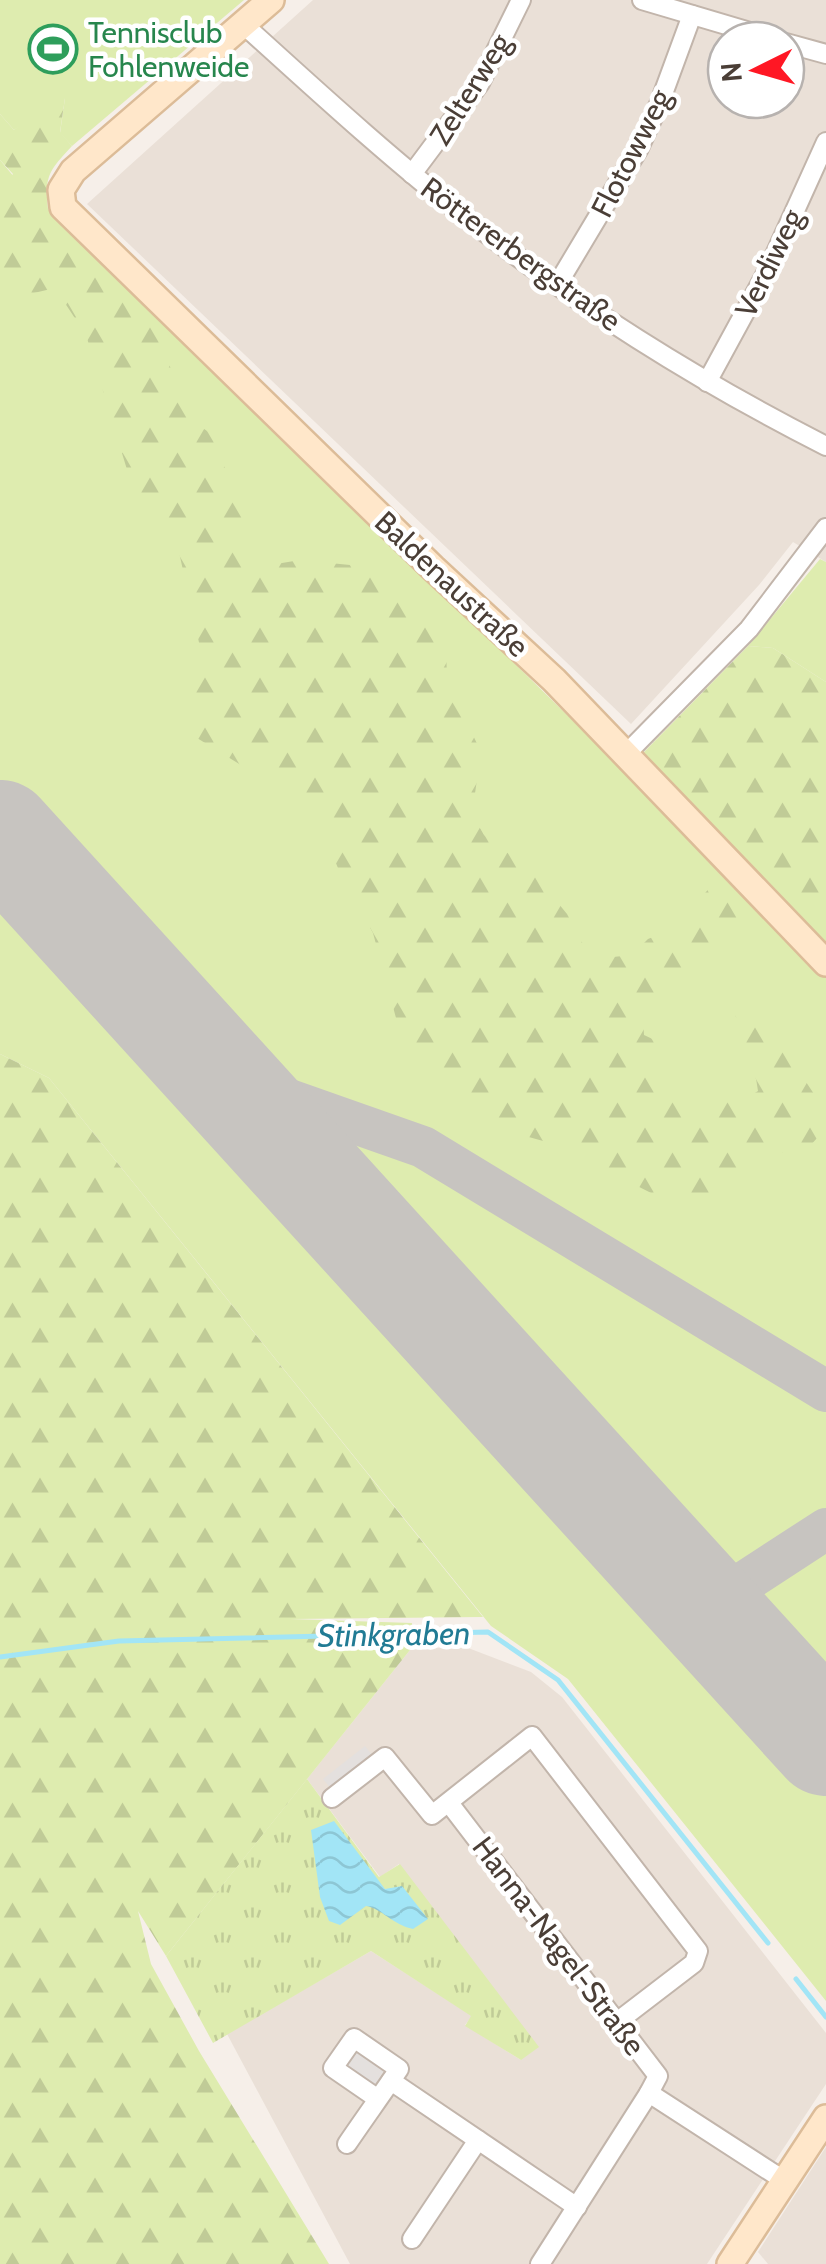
<svg xmlns="http://www.w3.org/2000/svg" width="826" height="2264" font-family="Cabin,sans-serif">
<style>
.residential{fill:#eae0d7;fill-rule:evenodd}
.green{fill:#deecaf}
.forest{fill:url(#forest-firs)}
.park{fill:url(#park-tufts)}
.parking{fill:#e4e0de}
.water{fill:url(#water-waves)}
.lines{fill:none;stroke-linecap:round;stroke-linejoin:round}
.stream{stroke:#a2e5f6;stroke-width:5}
.taxiway{stroke:#c7c4c0;stroke-width:42}
.runway{stroke:#c7c4c0;stroke-width:108}
.street-casing{stroke:#c2b5ab;stroke-width:22}
.secondary-casing{stroke:#dcbc98;stroke-width:30}
.street{stroke:#fff;stroke-width:18}
.secondary{stroke:#ffe7ca;stroke-width:25}
.labels{text-anchor:middle;dominant-baseline:central;stroke-width:9;stroke-linejoin:round;paint-order:stroke}
.leisure-label{font-size:30px;fill:#27864d;stroke:#fff;text-anchor:start}
.street-label{font-size:30px;fill:#4a3e36;stroke:#fff}
.water-label{font-size:32px;font-style:italic;fill:#217b94;stroke:#fff}
</style>
<defs>
<pattern id="forest-firs" width="22" height="20" patternUnits="userSpaceOnUse" patternTransform="scale(2.5)"><rect width="22" height="20" fill="#deecaf"/><path d="M5 1l3.5 6h-7zM16 11l3.5 6h-7z" fill="#c0cb97"/></pattern>
<pattern id="park-tufts" width="24" height="20" patternUnits="userSpaceOnUse" patternTransform="scale(2.5)"><rect width="24" height="20" fill="#deecaf"/><path d="M3 7l-1-3M5 7V3M7 7l1-3M15 17l-1-3M17 17v-4M19 17l1-3" fill="none" stroke="#c0cb97"/></pattern>
<pattern id="water-waves" width="16" height="10" patternUnits="userSpaceOnUse" patternTransform="scale(2.5)"><rect width="16" height="10" fill="#a2e5f6"/><path d="M0 5q4-4 8 0t8 0" fill="none" stroke="#8dc6d4"/></pattern>
</defs>
<rect width="100%" height="100%" fill="#f6efe9"/>
<g class="residential">
<path d="M313,0H826V562L793,542L759,585L631,724L87,204ZM726,40H786V100H726Z"/>
<polygon points="463,1646 531,1672 562,1697 826,2033 826,2084 707,2264 350,2264 227,2034 371,1951 472,2016 465,2025 521,2060 399,1864 380,1877 307,1779 410,1650"/>
<polygon points="826,2147 826,2264 768,2264 758,2252"/>
</g>
<g class="green">
<polygon points="0,0 244,0 72,146 60,133 65,98 14,130 0,114"/>
<polygon points="0,160 167,361 167,322 725,870 826,977 826,2001 568,1679 491,1626 49,1078 0,1054"/>
<polygon points="820,559 826,562 826,682 773,648 748,646"/>
</g>
<g class="forest">
<path d="M60,92L65,98L60,132L72,146C50,170 44,175 48,209L167,322L168,362L184,399L197,424L220,440V460L236,485L245,510L251,544L270,565L300,560L350,565L396,575L416,595L434,618L446,644L447,681L481,752L472,814L484,835L532,871L567,914L585,948L613,957L632,955L648,939L675,928L718,878C735,887 756,904 757,924L729,932L679,981L678,991L643,1019L644,1035L661,1043L664,1077L681,1093L710,1099L742,1101L758,1091C755,1062 739,1037 734,1008L754,1004L826,1112V1128L809,1147L789,1155L771,1148L757,1161L747,1183L731,1198L709,1205L665,1200L554,1144L503,1130L465,1112L448,1078L399,1029L373,933L340,873L318,819L262,778L197,738L193,709L200,647L173,525L132,486L86,335L55,288L0,301V190L13,174L0,160V114L14,130Z"/>
<polygon points="748,646 773,648 826,682 826,943 643,753"/>
<polygon points="0,1054 49,1078 483,1617 290,1619 412,1623 410,1650 166,1956 138,1911 151,1964 199,2051 329,2264 0,2264"/>
</g>
<polygon class="park" points="307,1779 379,1877 400,1864 539,2047 521,2060 465,2026 471,2016 371,1951 213,2043 166,1956"/>
<g class="parking">
<polygon points="365,1746 373,1756 331,1789 323,1779"/>
<polygon points="354,2046 386,2068 372,2089 340,2067"/>
</g>
<path class="water" d="M334,1821L385,1889L402,1886L428,1919L413,1929C393,1925 381,1908 366,1906L340,1925L329,1921L320,1897L311,1830Z"/>
<g class="lines">
<g class="stream">
<polyline points="0,1657 119,1641 488,1632 558,1680 768,1943"/>
<polyline points="796,1979 826,2017"/>
</g>
<g class="taxiway">
<polyline points="221,1076 423,1147 826,1391"/>
<polyline points="706,1607 826,1529"/>
</g>
<polyline class="runway" points="0,834 826,1742"/>
<g class="street-casing">
<g id="street">
<polyline points="642,0 777,40"/>
<path d="M243,24C318,92 393,161 473,223C583,309 702,383 826,446"/>
<polyline points="786,43 826,54"/>
<polyline points="412,174 480,83 521,0"/>
<polyline points="557,285 639,148 660,102 692,15"/>
<polyline points="707,382 769,268 826,142"/>
<polyline points="626,754 749,629 826,528"/>
<polyline points="332,1798 385,1757 432,1815 532,1736 698,1951 694,1963 617,2022"/>
<polyline points="449,1803 658,2076 649,2093 785,2181"/>
<polyline points="391,2081 577,2207"/>
<path d="M347,2144C364,2119 382,2094 399,2069L354,2038L333,2068L378,2099"/>
<polyline points="412,2239 478,2140"/>
<polyline points="540,2264 649,2093"/>
</g>
</g>
<g class="secondary-casing">
<g id="secondary">
<polyline points="271,0 73,171 61,190 63,207 433,568 554,680 826,963"/>
<polyline points="730,2264 826,2118"/>
</g>
</g>
<use href="#street" class="street"/>
<use href="#secondary" class="secondary"/>
</g>
<defs>
<g id="stadium-ring" transform="scale(2.5)"><circle r="9.5" fill="#fff" stroke="#2e9e5b" stroke-width="1.5"/><path d="M0-5a6.5 5 0 1 0 0 10a6.5 5 0 1 0 0-10ZM-3.5-1.8h7v3.6h-7Z" fill="#2e9e5b"/></g>
</defs>
<g fill-rule="evenodd">
<use href="#stadium-ring" x="53" y="49"/>
</g>
<g class="labels">
<g class="leisure-label">
<text x="88" y="32">Tennisclub<tspan x="88" dy="34">Fohlenweide</tspan></text>
</g>
<g class="street-label">
<text transform="translate(470 89) rotate(-58)">Zelterweg</text>
<text transform="translate(631 153) rotate(-63)">Flotowweg</text>
<text transform="translate(521 254) rotate(36)">Röttererbergstraße</text>
<text transform="translate(769 263) rotate(-64)">Verdiweg</text>
<text transform="translate(452 584) rotate(43)">Baldenaustraße</text>
<text transform="translate(559 1946) rotate(53)">Hanna-Nagel-Straße</text>
</g>
<g class="water-label">
<text transform="translate(394 1634) rotate(-1)">Stinkgraben</text>
</g>
</g>
<g transform="translate(756 70) rotate(265)"><circle r="48" fill="#ffffff" stroke="#b7b2af" stroke-width="2.5"/>
<path d="M0-8L18 38L0 25L-18 38Z" fill="#ff1724"/>
<text y="-15" font-size="28" font-weight="bold" text-anchor="middle" fill="#4a3e36">N</text>
</g>
</svg>
